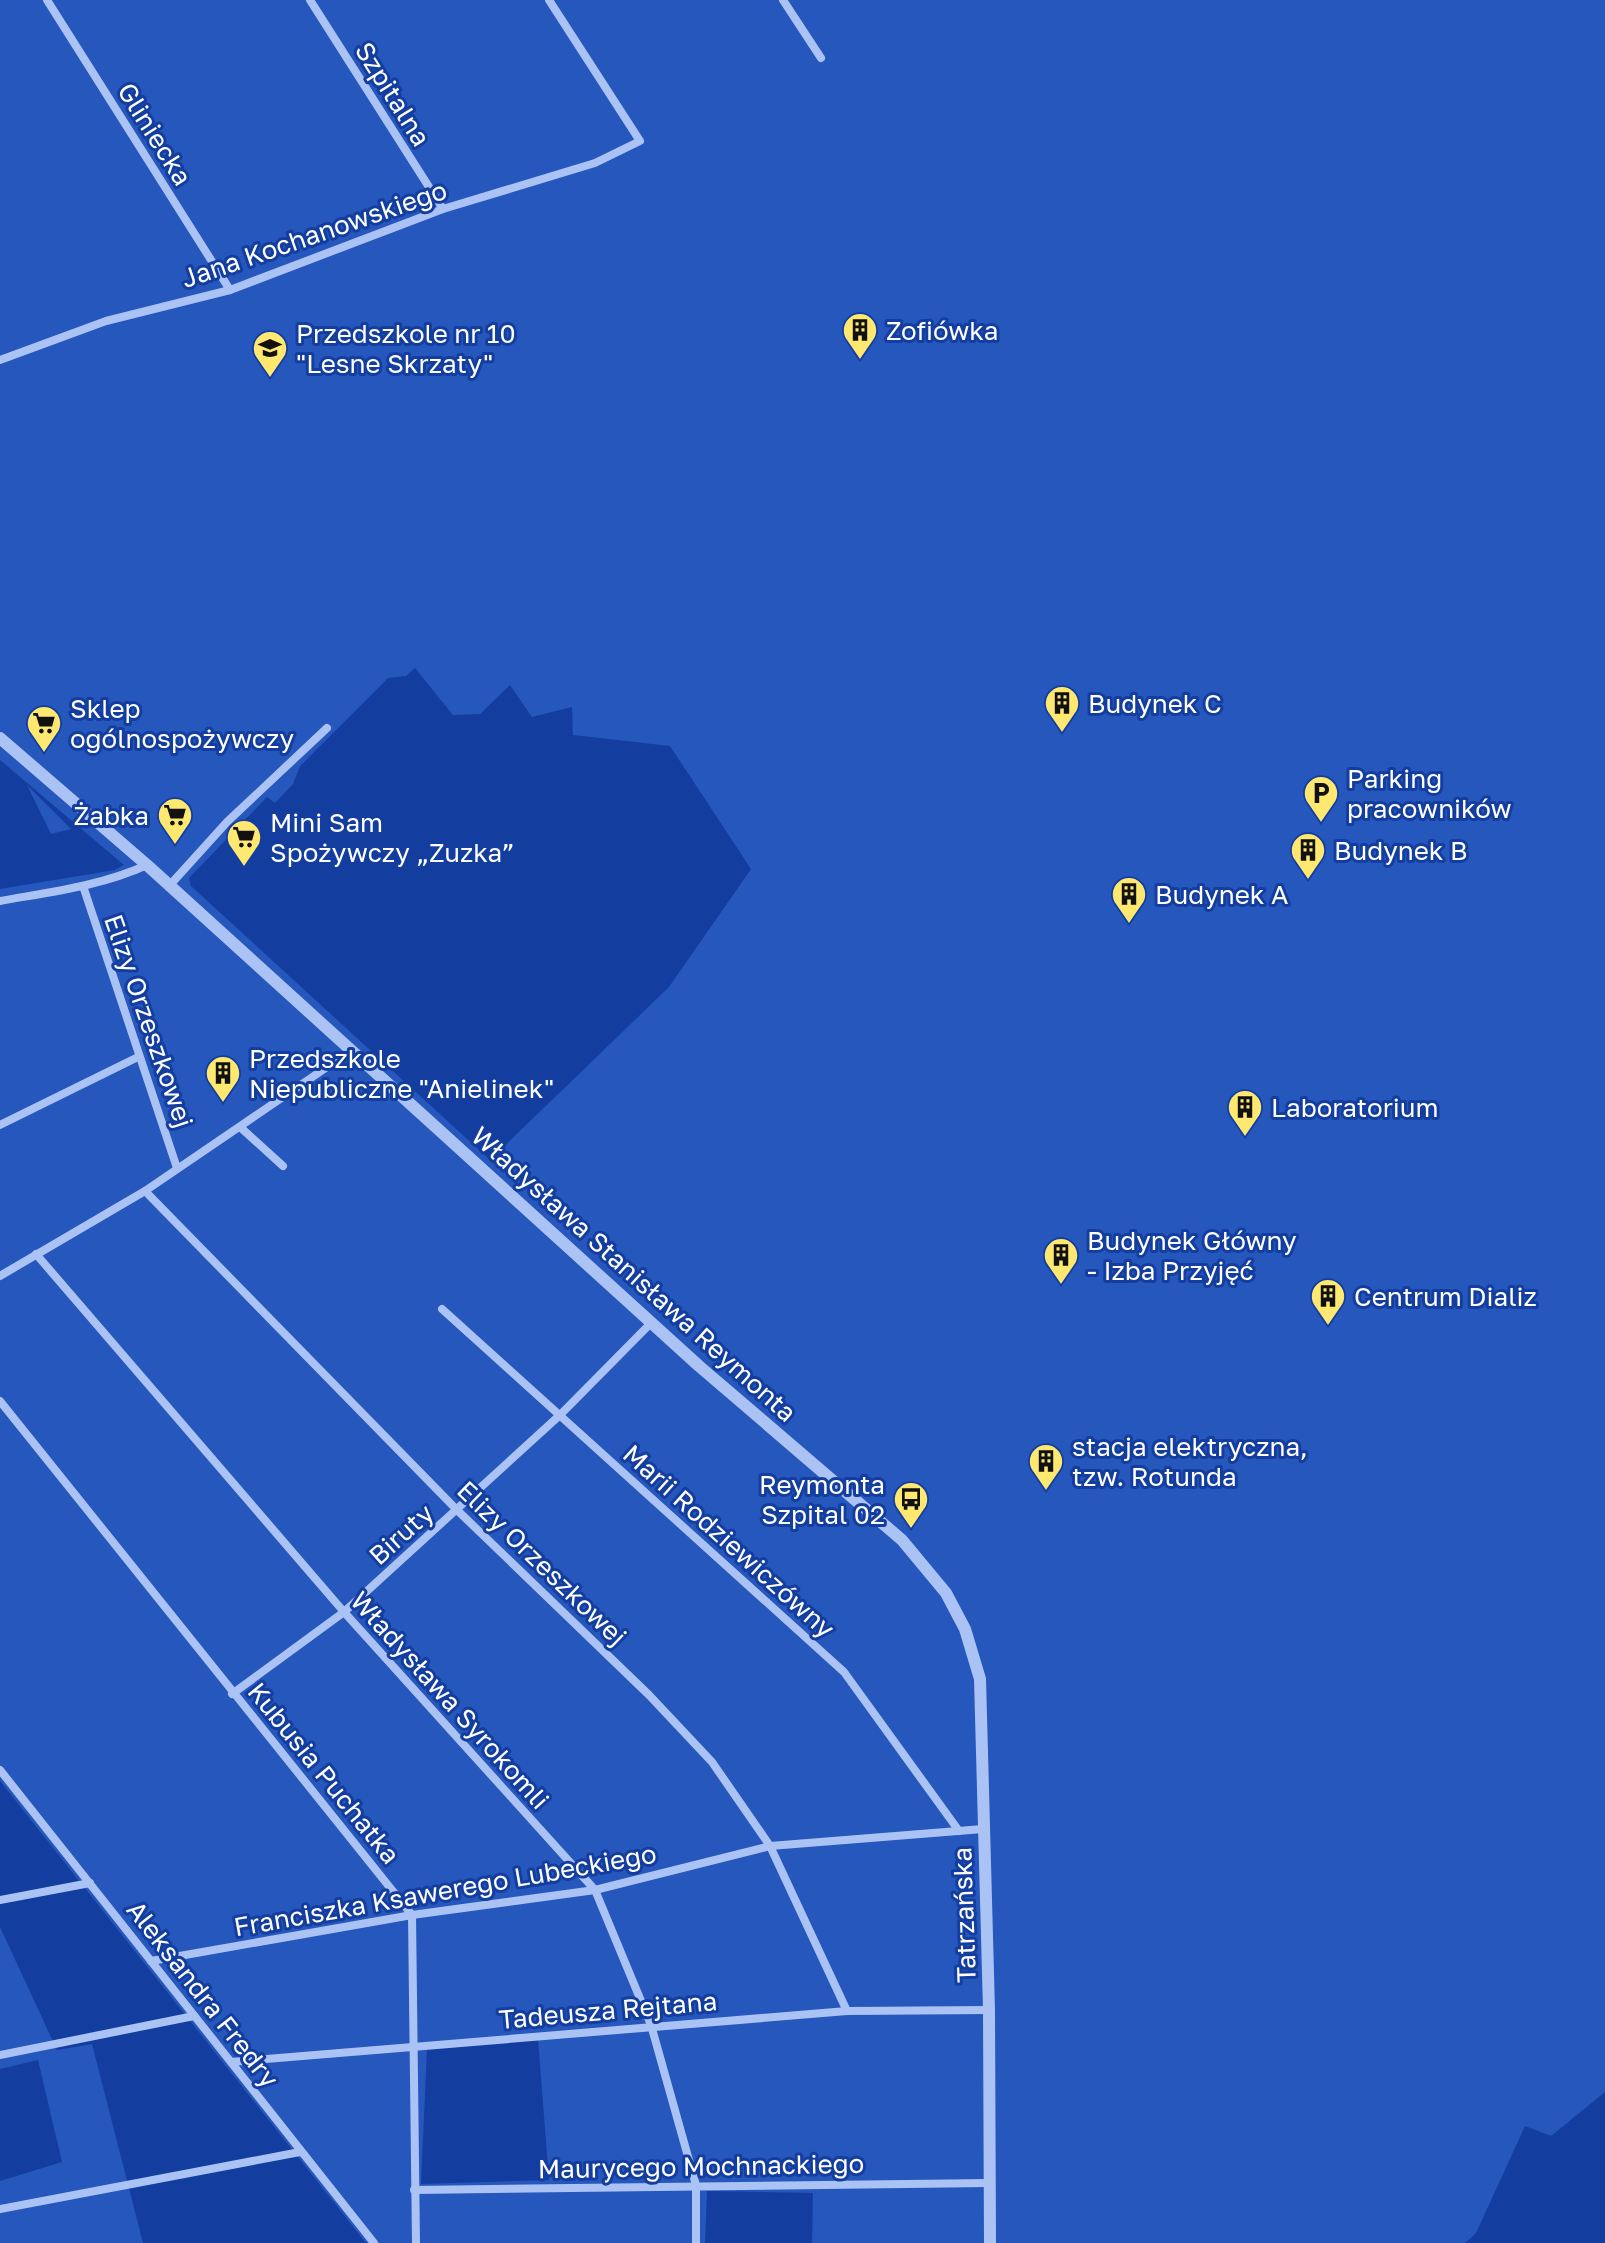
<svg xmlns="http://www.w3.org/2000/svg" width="1605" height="2243" font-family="'Golos Text',sans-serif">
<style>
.green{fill:#2657bd;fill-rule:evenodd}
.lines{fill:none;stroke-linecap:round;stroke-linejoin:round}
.minor{stroke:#abc3f4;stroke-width:8}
.tertiary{stroke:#abc3f4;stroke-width:12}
.labels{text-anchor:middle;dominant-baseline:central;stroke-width:6;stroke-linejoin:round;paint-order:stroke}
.street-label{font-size:26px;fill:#fff;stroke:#133e9f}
.poi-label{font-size:26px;fill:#fff;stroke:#133e9f;text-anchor:start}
</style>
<rect width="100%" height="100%" fill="#133e9f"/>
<g class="green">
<path d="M0,0H1605V2092L1551,2136L1525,2126L1476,2233L1465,2243H812L813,2193L707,2191L705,2243H366L0,1781V889L115,870L124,865L0,760ZM415,668L453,715L480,714L510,685L532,717L572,707L573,735L670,746L751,869L669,987L490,1160L191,886L189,878L267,797L275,803L293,784L300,766L388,678L406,676ZM538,2039L549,2180L421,2184L427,2050Z"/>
<polygon points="27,785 71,829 51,834"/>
<polygon points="0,1927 57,2050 92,2044 143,2243 0,2243 0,2181 62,2162 38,2060 0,2069"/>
</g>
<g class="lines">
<g class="minor">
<polyline points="47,0 230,290"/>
<polyline points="310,0 443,209"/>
<polyline points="783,0 821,58"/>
<polyline points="0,360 106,321 230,290 443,209 595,163 640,141 549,0"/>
<polyline points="170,885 227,822 327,728"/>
<polyline points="83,886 177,1168"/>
<path d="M0,901C50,892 101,886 147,865"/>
<polyline points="0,1125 138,1057"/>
<polyline points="240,1127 283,1166"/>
<polyline points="145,1191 457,1510 649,1695 712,1762 770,1846 847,2011"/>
<polyline points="36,1254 344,1612 595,1890 651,2025 696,2185 696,2243"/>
<polyline points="0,1276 145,1191 352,1050"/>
<polyline points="442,1309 844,1672 959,1831"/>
<polyline points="0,1401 412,1915 416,2243"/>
<polyline points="232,1694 344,1612 560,1415 652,1322"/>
<polyline points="0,1770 374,2243"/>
<polyline points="0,1900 90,1883"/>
<polyline points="151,1961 412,1915 595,1890 770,1846 983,1829"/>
<polyline points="0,2055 194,2016"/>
<polyline points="231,2062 847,2011 989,2010"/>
<polyline points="414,2190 989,2183"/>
<polyline points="0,2209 300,2152"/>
</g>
<polyline class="tertiary" points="0,738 147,865 699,1366 902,1540 946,1593 965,1629 980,1679 989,2010 990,2243"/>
</g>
<defs>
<g id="building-pin" transform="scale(1.8)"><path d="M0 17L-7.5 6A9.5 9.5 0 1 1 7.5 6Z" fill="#ffe86f" stroke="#133e9f"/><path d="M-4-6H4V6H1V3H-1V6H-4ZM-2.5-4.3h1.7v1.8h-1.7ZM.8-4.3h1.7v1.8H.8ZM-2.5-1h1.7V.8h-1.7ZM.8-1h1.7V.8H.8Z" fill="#111"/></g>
<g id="school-pin" transform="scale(1.8)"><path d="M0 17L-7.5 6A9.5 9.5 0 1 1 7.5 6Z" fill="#ffe86f" stroke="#133e9f"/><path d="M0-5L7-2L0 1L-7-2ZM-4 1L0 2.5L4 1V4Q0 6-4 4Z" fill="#111"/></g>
<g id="supermarket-pin" transform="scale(1.8)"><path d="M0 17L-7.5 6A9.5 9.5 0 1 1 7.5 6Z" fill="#ffe86f" stroke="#133e9f"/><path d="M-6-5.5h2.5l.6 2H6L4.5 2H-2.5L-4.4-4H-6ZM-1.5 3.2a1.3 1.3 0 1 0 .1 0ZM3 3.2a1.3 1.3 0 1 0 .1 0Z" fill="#111"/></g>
<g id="parking-pin" transform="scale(1.8)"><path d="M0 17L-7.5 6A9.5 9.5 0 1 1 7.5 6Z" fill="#ffe86f" stroke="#133e9f"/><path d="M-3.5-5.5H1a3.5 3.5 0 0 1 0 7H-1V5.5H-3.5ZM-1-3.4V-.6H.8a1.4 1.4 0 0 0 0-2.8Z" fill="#111"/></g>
<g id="bus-pin" transform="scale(1.8)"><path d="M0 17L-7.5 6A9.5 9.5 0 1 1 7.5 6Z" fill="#ffe86f" stroke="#133e9f"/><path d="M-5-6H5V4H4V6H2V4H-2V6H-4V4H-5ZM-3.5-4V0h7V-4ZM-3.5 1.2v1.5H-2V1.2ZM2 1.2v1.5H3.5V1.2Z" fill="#111"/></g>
</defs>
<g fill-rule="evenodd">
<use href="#building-pin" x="860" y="330"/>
<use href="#school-pin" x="270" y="348"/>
<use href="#building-pin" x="1062" y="703"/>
<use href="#supermarket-pin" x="44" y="723"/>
<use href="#parking-pin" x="1321" y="793"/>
<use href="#supermarket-pin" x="175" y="815"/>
<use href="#supermarket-pin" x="244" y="837"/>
<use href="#building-pin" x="1308" y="850"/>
<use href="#building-pin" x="1129" y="894"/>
<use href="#building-pin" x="223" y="1073"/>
<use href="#building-pin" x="1245" y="1107"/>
<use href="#building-pin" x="1061" y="1255"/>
<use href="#building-pin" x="1328" y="1296"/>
<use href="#building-pin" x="1046" y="1461"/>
<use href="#bus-pin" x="911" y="1499"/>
</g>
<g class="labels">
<g class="street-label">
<text transform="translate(393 94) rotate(58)">Szpitalna</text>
<text transform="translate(155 134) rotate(58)">Gliniecka</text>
<text transform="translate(314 234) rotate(-19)">Jana Kochanowskiego</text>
<text transform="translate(149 1021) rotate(71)">Elizy Orzeszkowej</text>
<text transform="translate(634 1274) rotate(42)">Władysława Stanisława Reymonta</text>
<text transform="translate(401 1534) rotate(-42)">Biruty</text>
<text transform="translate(729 1541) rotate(42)">Marii Rodziewiczówny</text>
<text transform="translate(542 1563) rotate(44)">Elizy Orzeszkowej</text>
<text transform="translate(450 1700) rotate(48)">Władysława Syrokomli</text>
<text transform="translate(324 1773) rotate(51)">Kubusia Puchatka</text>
<text transform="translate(445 1890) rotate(-10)">Franciszka Ksawerego Lubeckiego</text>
<text transform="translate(964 1915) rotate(-92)">Tatrzańska</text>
<text transform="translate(203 1994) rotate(52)">Aleksandra Fredry</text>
<text transform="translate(608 2010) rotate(-5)">Tadeusza Rejtana</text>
<text transform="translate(701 2166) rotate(-1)">Maurycego Mochnackiego</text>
</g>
<g class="poi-label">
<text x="886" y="330">Zofiówka</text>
<text x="296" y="333">Przedszkole nr 10<tspan x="296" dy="30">"Lesne Skrzaty"</tspan></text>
<text x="1088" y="703">Budynek C</text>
<text x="70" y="708">Sklep<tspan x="70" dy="30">ogólnospożywczy</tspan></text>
<text x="1347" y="778">Parking<tspan x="1347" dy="30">pracowników</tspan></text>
<text x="149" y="815" text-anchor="end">Żabka</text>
<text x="270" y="822">Mini Sam<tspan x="270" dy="30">Spożywczy „Zuzka”</tspan></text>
<text x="1334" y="850">Budynek B</text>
<text x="1155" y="894">Budynek A</text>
<text x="249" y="1058">Przedszkole<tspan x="249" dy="30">Niepubliczne "Anielinek"</tspan></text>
<text x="1271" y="1107">Laboratorium</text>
<text x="1087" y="1240">Budynek Główny<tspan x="1087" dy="30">- Izba Przyjęć</tspan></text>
<text x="1354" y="1296">Centrum Dializ</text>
<text x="1072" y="1446">stacja elektryczna,<tspan x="1072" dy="30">tzw. Rotunda</tspan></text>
<text x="885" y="1484" text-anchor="end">Reymonta<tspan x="885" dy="30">Szpital 02</tspan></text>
</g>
</g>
</svg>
